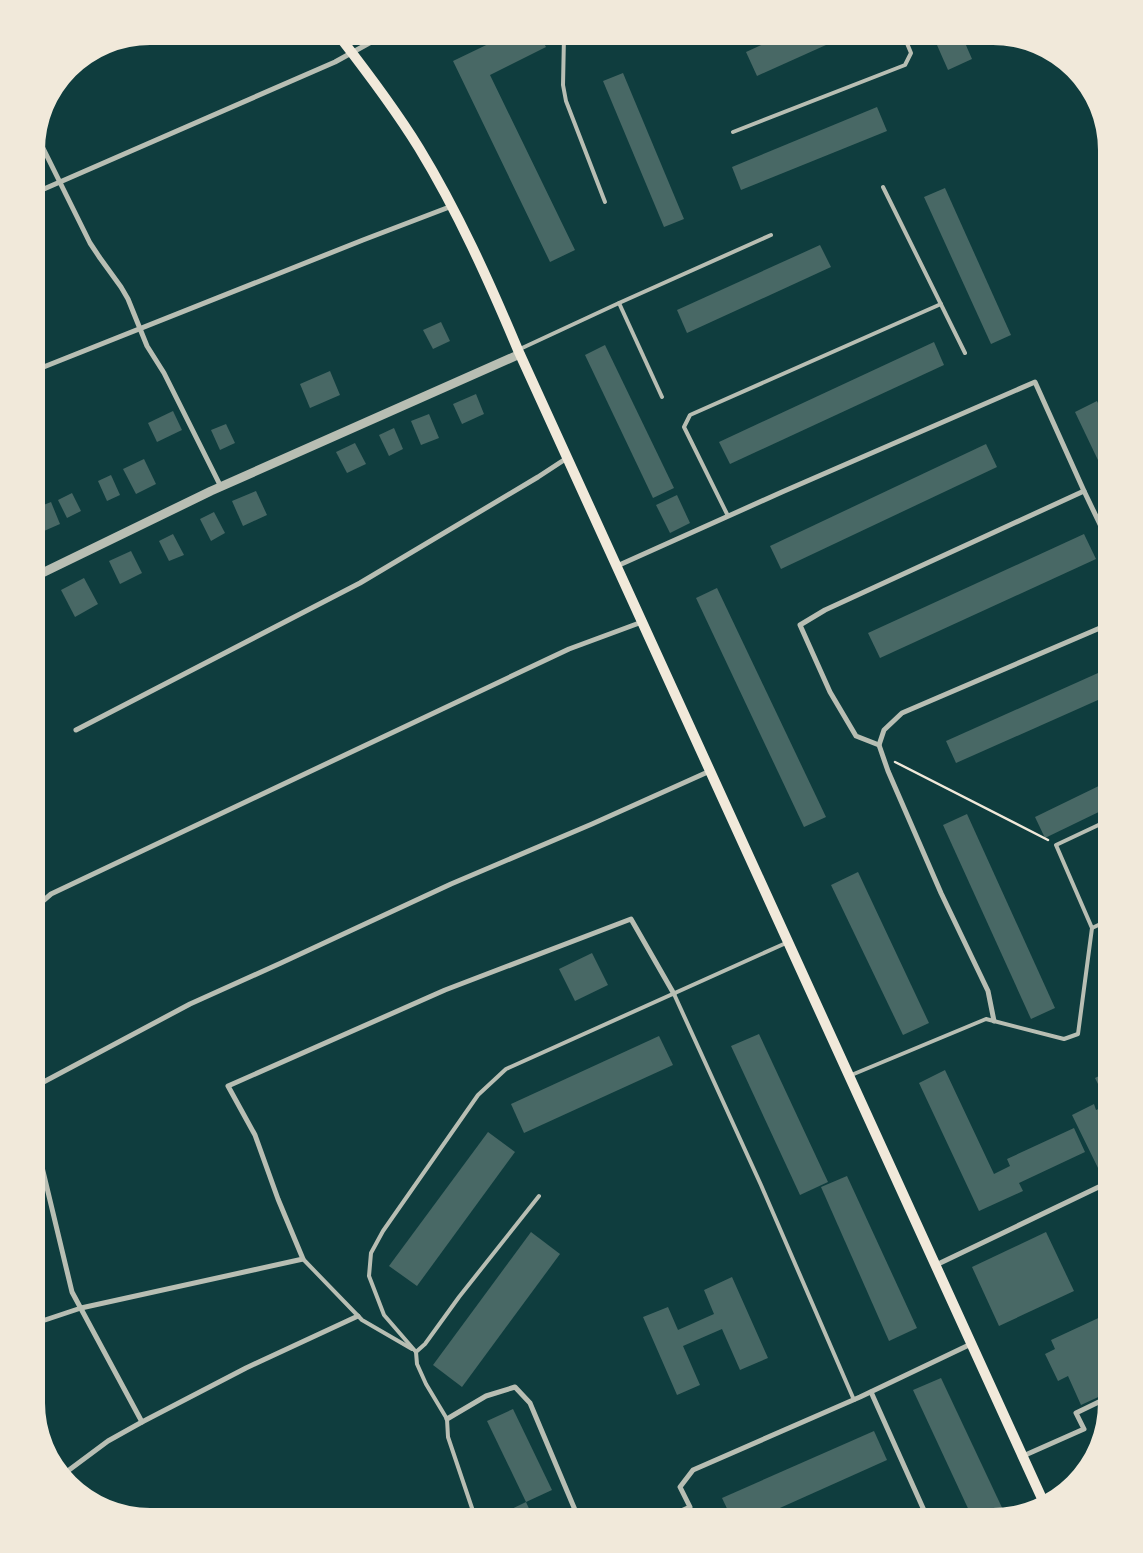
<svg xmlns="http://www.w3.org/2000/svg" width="1143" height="1553" font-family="'Noto Sans',sans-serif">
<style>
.building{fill:#486865}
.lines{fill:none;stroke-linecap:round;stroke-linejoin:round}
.path{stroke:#f1e9da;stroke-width:2.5}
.service{stroke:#b8beb3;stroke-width:4}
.minor{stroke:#b8beb3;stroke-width:5}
.tertiary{stroke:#b8beb3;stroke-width:9}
.secondary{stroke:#f1e9da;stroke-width:10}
</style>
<rect width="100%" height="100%" fill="#0f3d3e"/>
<g class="building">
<polygon points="505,36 540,36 546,47 490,75 575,250 550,262 453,61"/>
<polygon points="781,36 846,36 757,76 746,52"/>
<polygon points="933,36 962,36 972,59 948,70"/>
<polygon points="623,73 684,219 664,227 603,81"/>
<polygon points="877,107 887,131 741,190 732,167"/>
<polygon points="945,188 1011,335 991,344 924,197"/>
<polygon points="820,245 831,267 687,333 677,310"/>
<polygon points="441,322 450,341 433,349 423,330"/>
<polygon points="934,342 944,365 730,464 719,442"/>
<polygon points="605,345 674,488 653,498 585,355"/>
<polygon points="330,371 340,395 310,408 300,384"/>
<polygon points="476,394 484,414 462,424 453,404"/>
<polygon points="1097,401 1107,422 1107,479 1075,412"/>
<polygon points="173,411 182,430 157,442 148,423"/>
<polygon points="429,414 439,438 421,445 411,421"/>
<polygon points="226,424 235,443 220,450 211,430"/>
<polygon points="394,428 403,449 389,456 379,435"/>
<polygon points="355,443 366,464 347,473 336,452"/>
<polygon points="986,444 997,467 781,569 770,546"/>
<polygon points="144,459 156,484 136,494 123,469"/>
<polygon points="111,475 120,495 107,501 98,481"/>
<polygon points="256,491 267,515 243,526 232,501"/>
<polygon points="72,493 81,511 67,518 58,500"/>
<polygon points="677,495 690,523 670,533 656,505"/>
<polygon points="51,502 60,524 44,531 36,512 36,508"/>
<polygon points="214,512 225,533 211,541 200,519"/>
<polygon points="173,534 184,555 169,561 159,541"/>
<polygon points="1084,534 1096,559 880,658 868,633"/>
<polygon points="131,551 142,573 120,584 109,561"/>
<polygon points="84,578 98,604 75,617 61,590"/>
<polygon points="717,588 826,817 804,827 696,598"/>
<polygon points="1107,669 1107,696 956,763 946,741"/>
<polygon points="1107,782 1107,808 1045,838 1035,817"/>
<polygon points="967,814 1055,1008 1031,1019 943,825"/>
<polygon points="858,872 929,1023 903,1035 831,885"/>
<polygon points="592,953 608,985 575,1001 559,969"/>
<polygon points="759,1034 828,1182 800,1195 731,1046"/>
<polygon points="659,1036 673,1065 524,1133 511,1104"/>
<polygon points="945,1070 994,1174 1010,1166 1007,1159 1074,1128 1085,1152 1019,1183 1023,1191 979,1211 919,1083"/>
<polygon points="1107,1072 1107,1102 1095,1078"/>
<polygon points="1094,1104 1096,1110 1103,1107 1107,1115 1107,1167 1099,1170 1072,1115"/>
<polygon points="488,1132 515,1152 417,1286 389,1266"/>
<polygon points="847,1176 917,1328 889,1341 821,1187"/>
<polygon points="531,1232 560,1254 462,1387 433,1365"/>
<polygon points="1046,1232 1074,1291 999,1326 972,1267"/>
<polygon points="732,1277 768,1358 740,1370 722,1329 683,1346 700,1385 677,1395 643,1317 668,1307 678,1330 714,1314 704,1290"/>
<polygon points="1107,1314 1107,1393 1081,1405 1068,1376 1058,1381 1045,1354 1055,1349 1051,1340"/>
<polygon points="941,1378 1005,1514 993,1517 972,1517 913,1390"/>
<polygon points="513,1409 552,1490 526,1502 487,1421"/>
<polygon points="874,1431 887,1460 760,1517 731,1517 722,1498"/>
<polygon points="526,1502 533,1517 495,1517"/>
</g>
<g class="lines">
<polyline class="path" points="895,762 1048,840"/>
<g class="service">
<polyline points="564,36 563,85 566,101 605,202"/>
<polyline points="733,132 905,65 911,53 904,36"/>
<polyline points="883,187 965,353"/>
<polyline points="619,303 662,397"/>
<polyline points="520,349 619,303 771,235"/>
<polyline points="728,516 684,427 690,415 941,304"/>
<polyline points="1092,928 1107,921"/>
<polyline points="674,994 761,1185 854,1400"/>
<polyline points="849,1076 986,1019 1064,1039 1078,1034 1092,928 1056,845 1107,821"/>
<polyline points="303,1259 362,1320 412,1349"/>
<polyline points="416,1352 384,1315 369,1276 371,1253 383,1231 478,1095 506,1069 786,943"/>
<polyline points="475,1517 448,1437 447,1419 426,1384 417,1364 416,1352 425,1344 459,1297 539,1196"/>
</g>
<g class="minor">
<polyline points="38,138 90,243 100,258 121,287 128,299 147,346 164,373 221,487"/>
<polyline points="37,192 335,62 382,36"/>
<polyline points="36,370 363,240 452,206"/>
<polyline points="617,566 782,492 1035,382 1084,491 1107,539"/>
<polyline points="76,730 360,583 538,477 567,458"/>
<polyline points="879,745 856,736 830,692 800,625 825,610 1084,491"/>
<polyline points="36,907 51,894 569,649 642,622"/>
<polyline points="994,1021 988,991 941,893 888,771 879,745 884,730 902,713 1107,625"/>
<polyline points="36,1086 190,1004 281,963 451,884 592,824 710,771"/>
<polyline points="36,1142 72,1292 142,1422"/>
<polyline points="936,1265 1107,1183"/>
<polyline points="36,1323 81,1308 303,1259 278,1199 255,1135 228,1086 445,990 631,919 674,994"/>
<polyline points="871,1392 927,1517"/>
<polyline points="447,1419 486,1396 515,1387 530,1403 578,1517"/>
<polyline points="1023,1456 1084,1429 1076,1413 1107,1398"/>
<polyline points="65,1473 108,1441 142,1422 246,1368 358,1316"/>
<polyline points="668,1517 690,1507 680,1487 693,1470 860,1397 971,1344"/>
</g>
<polyline class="tertiary" points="36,576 211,491 520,354"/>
<path class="secondary" d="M339,36C367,72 395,109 419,148C458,212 489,281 518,350L1044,1503"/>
</g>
<path d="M0 0H1143V1553H0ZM150 45H993A105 105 0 0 1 1098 150V1403A105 105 0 0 1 993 1508H150A105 105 0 0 1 45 1403V150A105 105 0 0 1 150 45Z" fill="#f1e9da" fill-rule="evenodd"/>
</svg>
